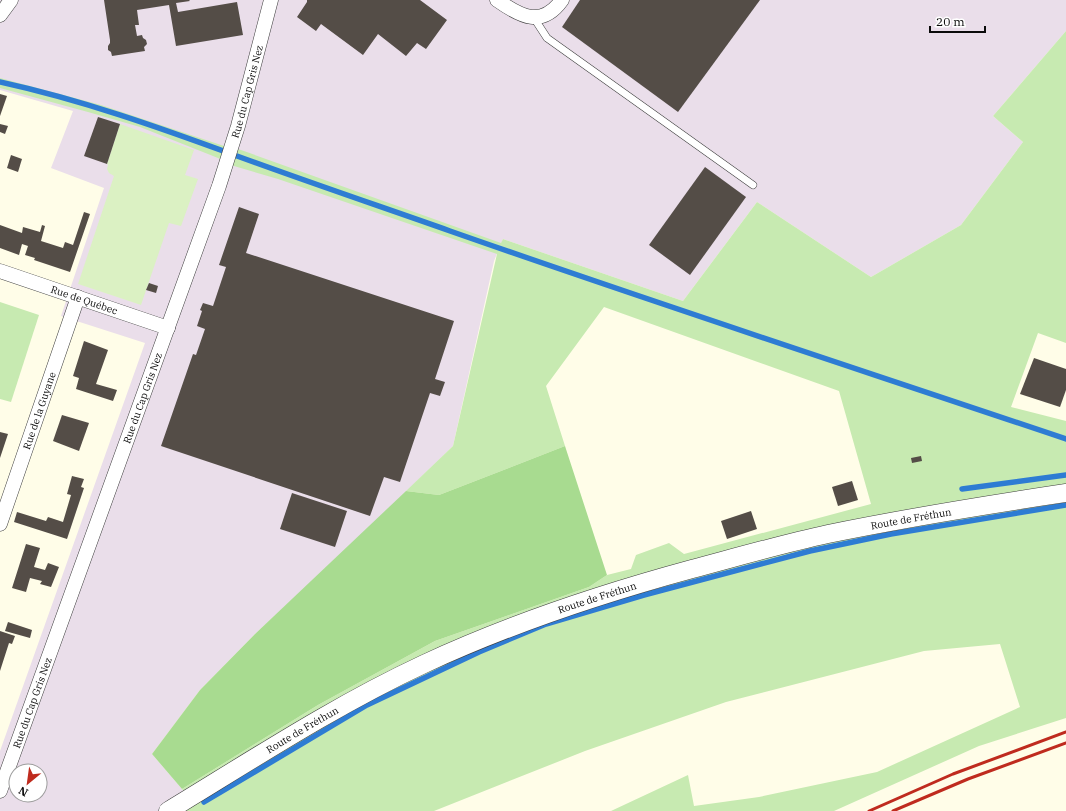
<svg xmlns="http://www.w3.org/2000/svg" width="1066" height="811" font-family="'IBM Plex Serif',serif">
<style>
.industrial{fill:#eadeea;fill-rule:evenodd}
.green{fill:#c7eab1}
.forest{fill:#a8db90}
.pitch{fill:#dbf1c3}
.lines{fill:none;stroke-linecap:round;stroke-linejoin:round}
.stream{stroke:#2e7cd3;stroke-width:5.5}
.building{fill:#544d47}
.service-casing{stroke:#3e3e3e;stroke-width:8}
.minor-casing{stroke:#3e3e3e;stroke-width:15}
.tertiary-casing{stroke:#3e3e3e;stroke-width:19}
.service{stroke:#fff;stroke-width:7}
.minor{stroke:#fff;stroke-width:14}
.tertiary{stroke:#fff;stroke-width:18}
.rail{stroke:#bf2b1e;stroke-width:3}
.labels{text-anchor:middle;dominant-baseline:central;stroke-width:4;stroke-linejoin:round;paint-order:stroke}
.street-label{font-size:10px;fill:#0b0b0b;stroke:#fff}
</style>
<rect width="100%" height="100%" fill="#fffde8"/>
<path class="industrial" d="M0,0H1066V31L993,116L1023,142L961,225L871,277L757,202L683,301L503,239L494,261L453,446L358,538L255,634L200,690L152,754L195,804L183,811H0V751L145,343L61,316L104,188L51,168L73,111L0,90ZM16,771H40V795H16Z"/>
<g class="green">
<polygon points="1066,31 1066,343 1038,333 1011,407 1066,421 1066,718 979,746 834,811 611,811 688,775 694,806 759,797 877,772 1020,707 1000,644 924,651 726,702 585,751 434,811 183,811 195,804 182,789 318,705 435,641 589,587 607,575 631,569 636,555 669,543 684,554 871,504 839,391 604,307 546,386 565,446 439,495 406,491 453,446 497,254 278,179 234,166 218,158 140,127 88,112 0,88 0,78 101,105 221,145 241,150 501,243 503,239 683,301 757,202 871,277 961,225 1023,142 993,116"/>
<polygon points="0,302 39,315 11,402 0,399"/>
</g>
<polygon class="forest" points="565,446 607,575 589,587 435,641 318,705 182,789 152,754 200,690 255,634 406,491 439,495"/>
<polygon class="pitch" points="120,124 194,150 185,175 198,179 181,226 169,223 141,305 78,284 114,176 109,173 107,169 108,165 107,164"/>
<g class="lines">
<g class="stream">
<path d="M0,82C82,100 158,127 237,156C308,182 379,206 450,231C655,303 861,370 1066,439"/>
<polyline points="962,489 1066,475"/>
<polyline points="204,802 367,705 479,652 546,624 644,595 810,551 891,534 1066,505"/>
</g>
</g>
<g class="building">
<polygon points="104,0 189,0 190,1 176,3 178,12 237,2 243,35 176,46 169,5 137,10 139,25 135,25 137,36 142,35 143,38 146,40 147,44 144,47 145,51 112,56 111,52 108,50 108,46 110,43 110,40"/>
<polygon points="307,0 420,0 447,20 426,49 417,43 406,56 378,34 363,55 321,24 316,31 297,17 307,2"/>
<polygon points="580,0 760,0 678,112 562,27"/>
<polygon points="0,94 7,96 0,116"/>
<polygon points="98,117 120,124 107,164 84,156"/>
<polygon points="0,124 8,126 5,134 0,132"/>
<polygon points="11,155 22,159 18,172 7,168"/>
<polygon points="705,167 746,197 690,275 649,245"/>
<polygon points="239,207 259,214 246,253 454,321 435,379 445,382 440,396 430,393 400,482 384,477 370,516 161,446 193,354 196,355 205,329 197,326 202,311 200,310 203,303 213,306 226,267 219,265"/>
<polygon points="84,212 90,214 70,272 34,260 35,258 25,255 28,246 22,244 19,255 0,248 0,225 22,233 23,227 40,232 42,225 45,226 41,241 63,248 65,242 73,245"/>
<polygon points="149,283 158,286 156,293 146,290"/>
<polygon points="84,341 108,350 96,384 117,390 113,401 76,389 79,378 73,376"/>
<polygon points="1034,358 1066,369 1066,390 1060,407 1020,394"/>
<polygon points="62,415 89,423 79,451 53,441"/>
<polygon points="0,432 8,434 0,458"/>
<polygon points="921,456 922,461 912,463 911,458"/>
<polygon points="72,476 84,479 81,487 84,488 67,539 14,522 17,512 46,521 48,517 63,522 71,495 67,494"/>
<polygon points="852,481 858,500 838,506 832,487"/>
<polygon points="292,493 347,511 335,547 280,529"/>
<polygon points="751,511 757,529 727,539 721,521"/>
<polygon points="26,544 40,548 34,567 45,570 48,563 59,567 51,587 40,584 42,581 30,578 26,592 12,588"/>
<polygon points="8,622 32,630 30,638 5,631"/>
<polygon points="0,631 15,636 12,644 9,643 0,671"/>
</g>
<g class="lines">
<g class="service-casing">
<polyline id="service" points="534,18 547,38 753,185"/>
</g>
<g class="minor-casing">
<g id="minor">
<path d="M497,0C521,17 542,28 562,0"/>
<polyline points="0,15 11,0"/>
<path id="s1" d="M0,271L168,328"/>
<path id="s2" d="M0,524L78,297"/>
<path id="s3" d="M0,791L219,186L238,126L271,0"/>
</g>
</g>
<g class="tertiary-casing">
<g id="tertiary">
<path id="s4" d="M168,811C252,760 334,706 424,664C510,624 600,594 692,569C737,557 782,544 828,534C906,518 986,505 1066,493"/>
</g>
</g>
<use href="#service" class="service"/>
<use href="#minor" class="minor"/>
<use href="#tertiary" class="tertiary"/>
<g class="rail">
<polyline points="869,811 953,774 1066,732"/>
<polyline points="893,811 968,779 1066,743"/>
</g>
</g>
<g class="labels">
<g class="street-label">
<text stroke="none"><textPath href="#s3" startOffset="742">Rue du Cap Gris Nez</textPath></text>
<text stroke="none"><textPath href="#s1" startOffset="89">Rue de Québec</textPath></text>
<text stroke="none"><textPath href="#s3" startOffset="418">Rue du Cap Gris Nez</textPath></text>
<text stroke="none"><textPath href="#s2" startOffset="120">Rue de la Guyane</textPath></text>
<text stroke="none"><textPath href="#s4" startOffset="805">Route de Fréthun</textPath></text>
<text stroke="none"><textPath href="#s4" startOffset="481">Route de Fréthun</textPath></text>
<text stroke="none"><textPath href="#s3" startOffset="94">Rue du Cap Gris Nez</textPath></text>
<text stroke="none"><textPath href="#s4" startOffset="157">Route de Fréthun</textPath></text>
</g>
</g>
<g transform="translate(28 783) rotate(209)"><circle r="19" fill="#ffffff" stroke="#9d9d9d"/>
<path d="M0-3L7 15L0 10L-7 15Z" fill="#bf2b1e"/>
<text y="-6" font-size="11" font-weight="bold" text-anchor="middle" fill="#0b0b0b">N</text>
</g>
<path d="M930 26v6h55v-6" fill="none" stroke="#0b0b0b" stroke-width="2"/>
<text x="936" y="26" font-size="12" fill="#0b0b0b" stroke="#ffffff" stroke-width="3" paint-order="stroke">20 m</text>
</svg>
